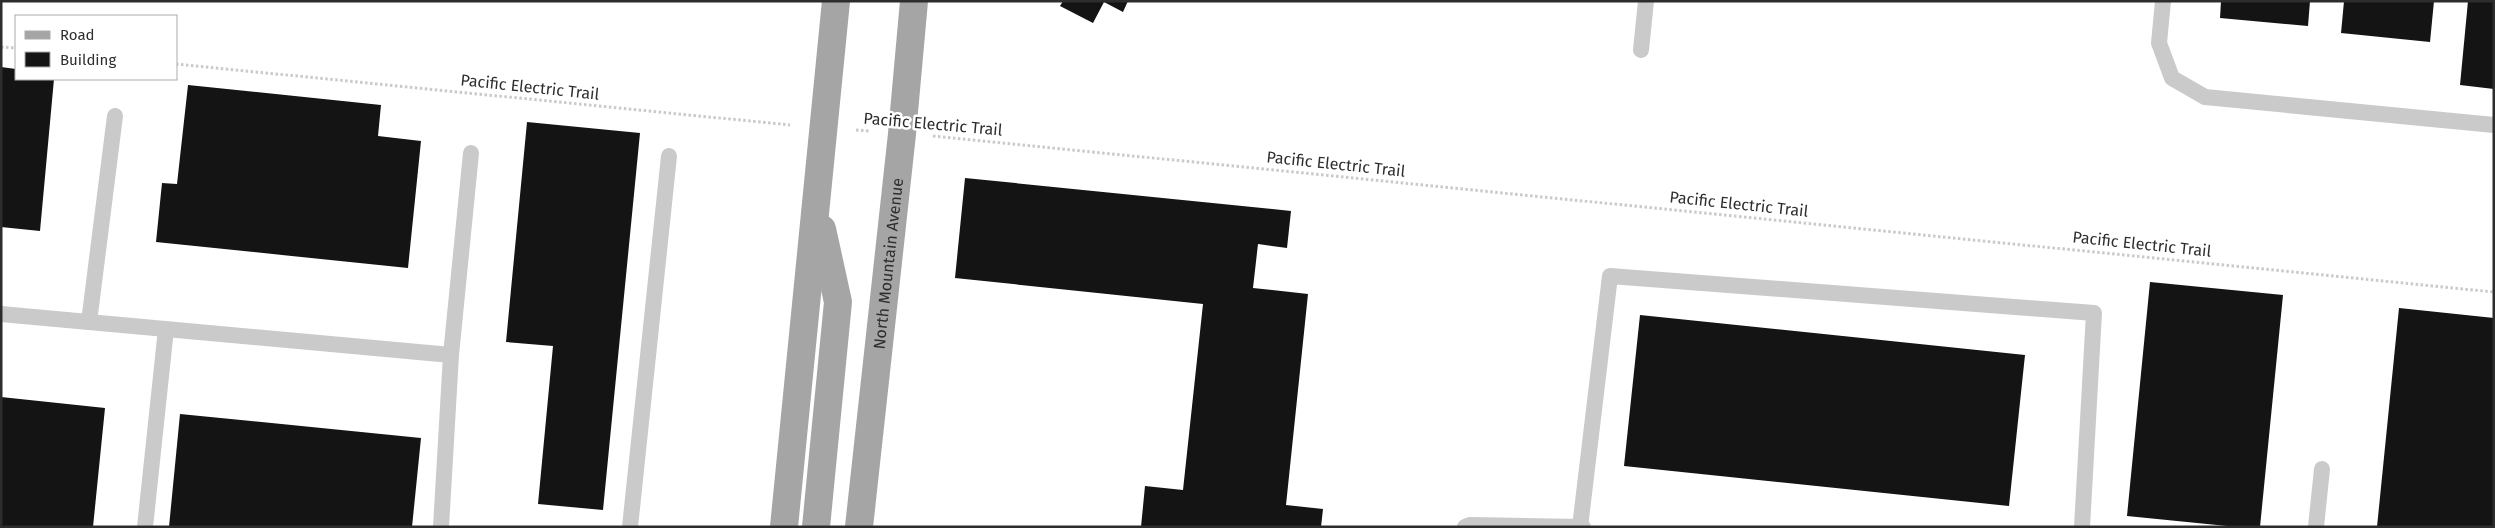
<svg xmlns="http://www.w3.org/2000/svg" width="2495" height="528" font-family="'Fira Sans',sans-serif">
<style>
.building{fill:#141414}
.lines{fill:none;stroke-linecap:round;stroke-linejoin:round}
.path{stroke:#cacaca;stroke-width:3;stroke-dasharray:2.5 2.5;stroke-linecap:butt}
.service{stroke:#cacaca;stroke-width:16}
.primary{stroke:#a5a5a5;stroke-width:28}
.labels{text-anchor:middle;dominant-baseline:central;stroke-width:5;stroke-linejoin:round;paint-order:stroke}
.street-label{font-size:16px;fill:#2d2d2d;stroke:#fff}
</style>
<rect width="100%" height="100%" fill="#fff"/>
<g class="building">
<polygon points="1063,1 1128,1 1123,12 1104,2 1093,23 1060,6"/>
<polygon points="2221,1 2310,1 2308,26 2220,18"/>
<polygon points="2344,1 2434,1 2430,42 2341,33"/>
<polygon points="2468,1 2494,1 2494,89 2460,85"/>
<polygon points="1,67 16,69 16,79 54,79 40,231 1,227"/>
<polygon points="188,85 381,105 378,136 421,141 408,268 156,242 162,183 177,184"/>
<polygon points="527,122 640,133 603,510 538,504 553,346 506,342"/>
<polygon points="965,178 1291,211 1287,248 1258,244 1253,288 1308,294 1286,505 1323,509 1321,527 1141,527 1145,486 1183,490 1203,304 955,278"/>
<polygon points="2150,282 2283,295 2260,527 2237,527 2127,516"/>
<polygon points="2399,308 2494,318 2494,527 2377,527"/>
<polygon points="1640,315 2025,355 2009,506 1624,466"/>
<polygon points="1,397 105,408 93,527 1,527"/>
<polygon points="180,414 421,438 412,527 169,527"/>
</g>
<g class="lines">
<g class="path">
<polyline points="1,47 16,48"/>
<polyline points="176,64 790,125"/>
<polyline points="856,130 870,131"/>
<polyline points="933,136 2494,292"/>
</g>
<g class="service">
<polyline points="2163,1 2159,43 2172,78 2205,97 2494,125"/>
<polyline points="1641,50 1646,1"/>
<polyline points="1,314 451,355 441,527"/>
<polyline points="89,322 115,116"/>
<polyline points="451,355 471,153"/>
<polyline points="145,527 166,329"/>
<polyline points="630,527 669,156"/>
<polyline points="1465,527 1470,525 1583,527"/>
<polyline points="1580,527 1610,276 2094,313 2082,527"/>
<polyline points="2316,527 2322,469"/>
</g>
<g class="primary">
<polyline points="784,527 836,1"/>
<polyline points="816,527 838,302 822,229"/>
<path id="s1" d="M859,527L902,134L914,1"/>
</g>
</g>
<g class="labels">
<g class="street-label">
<text transform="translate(530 87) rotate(6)">Pacific Electric Trail</text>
<text transform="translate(933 124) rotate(5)">Pacific Electric Trail</text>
<text transform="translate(1336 164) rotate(6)">Pacific Electric Trail</text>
<text transform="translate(1739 204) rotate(6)">Pacific Electric Trail</text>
<text transform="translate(2142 244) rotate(6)">Pacific Electric Trail</text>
<text stroke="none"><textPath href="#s1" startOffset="265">North Mountain Avenue</textPath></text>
</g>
</g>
<rect width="2495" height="528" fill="none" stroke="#2d2d2d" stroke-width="5"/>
<rect x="15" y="15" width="162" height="65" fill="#ffffff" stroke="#ababab"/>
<rect x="25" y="31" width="25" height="8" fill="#a5a5a5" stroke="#ababab"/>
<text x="60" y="40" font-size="15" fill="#2d2d2d">Road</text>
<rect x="25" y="52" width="25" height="15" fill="#141414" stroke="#ababab"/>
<text x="60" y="65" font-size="15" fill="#2d2d2d">Building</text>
</svg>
